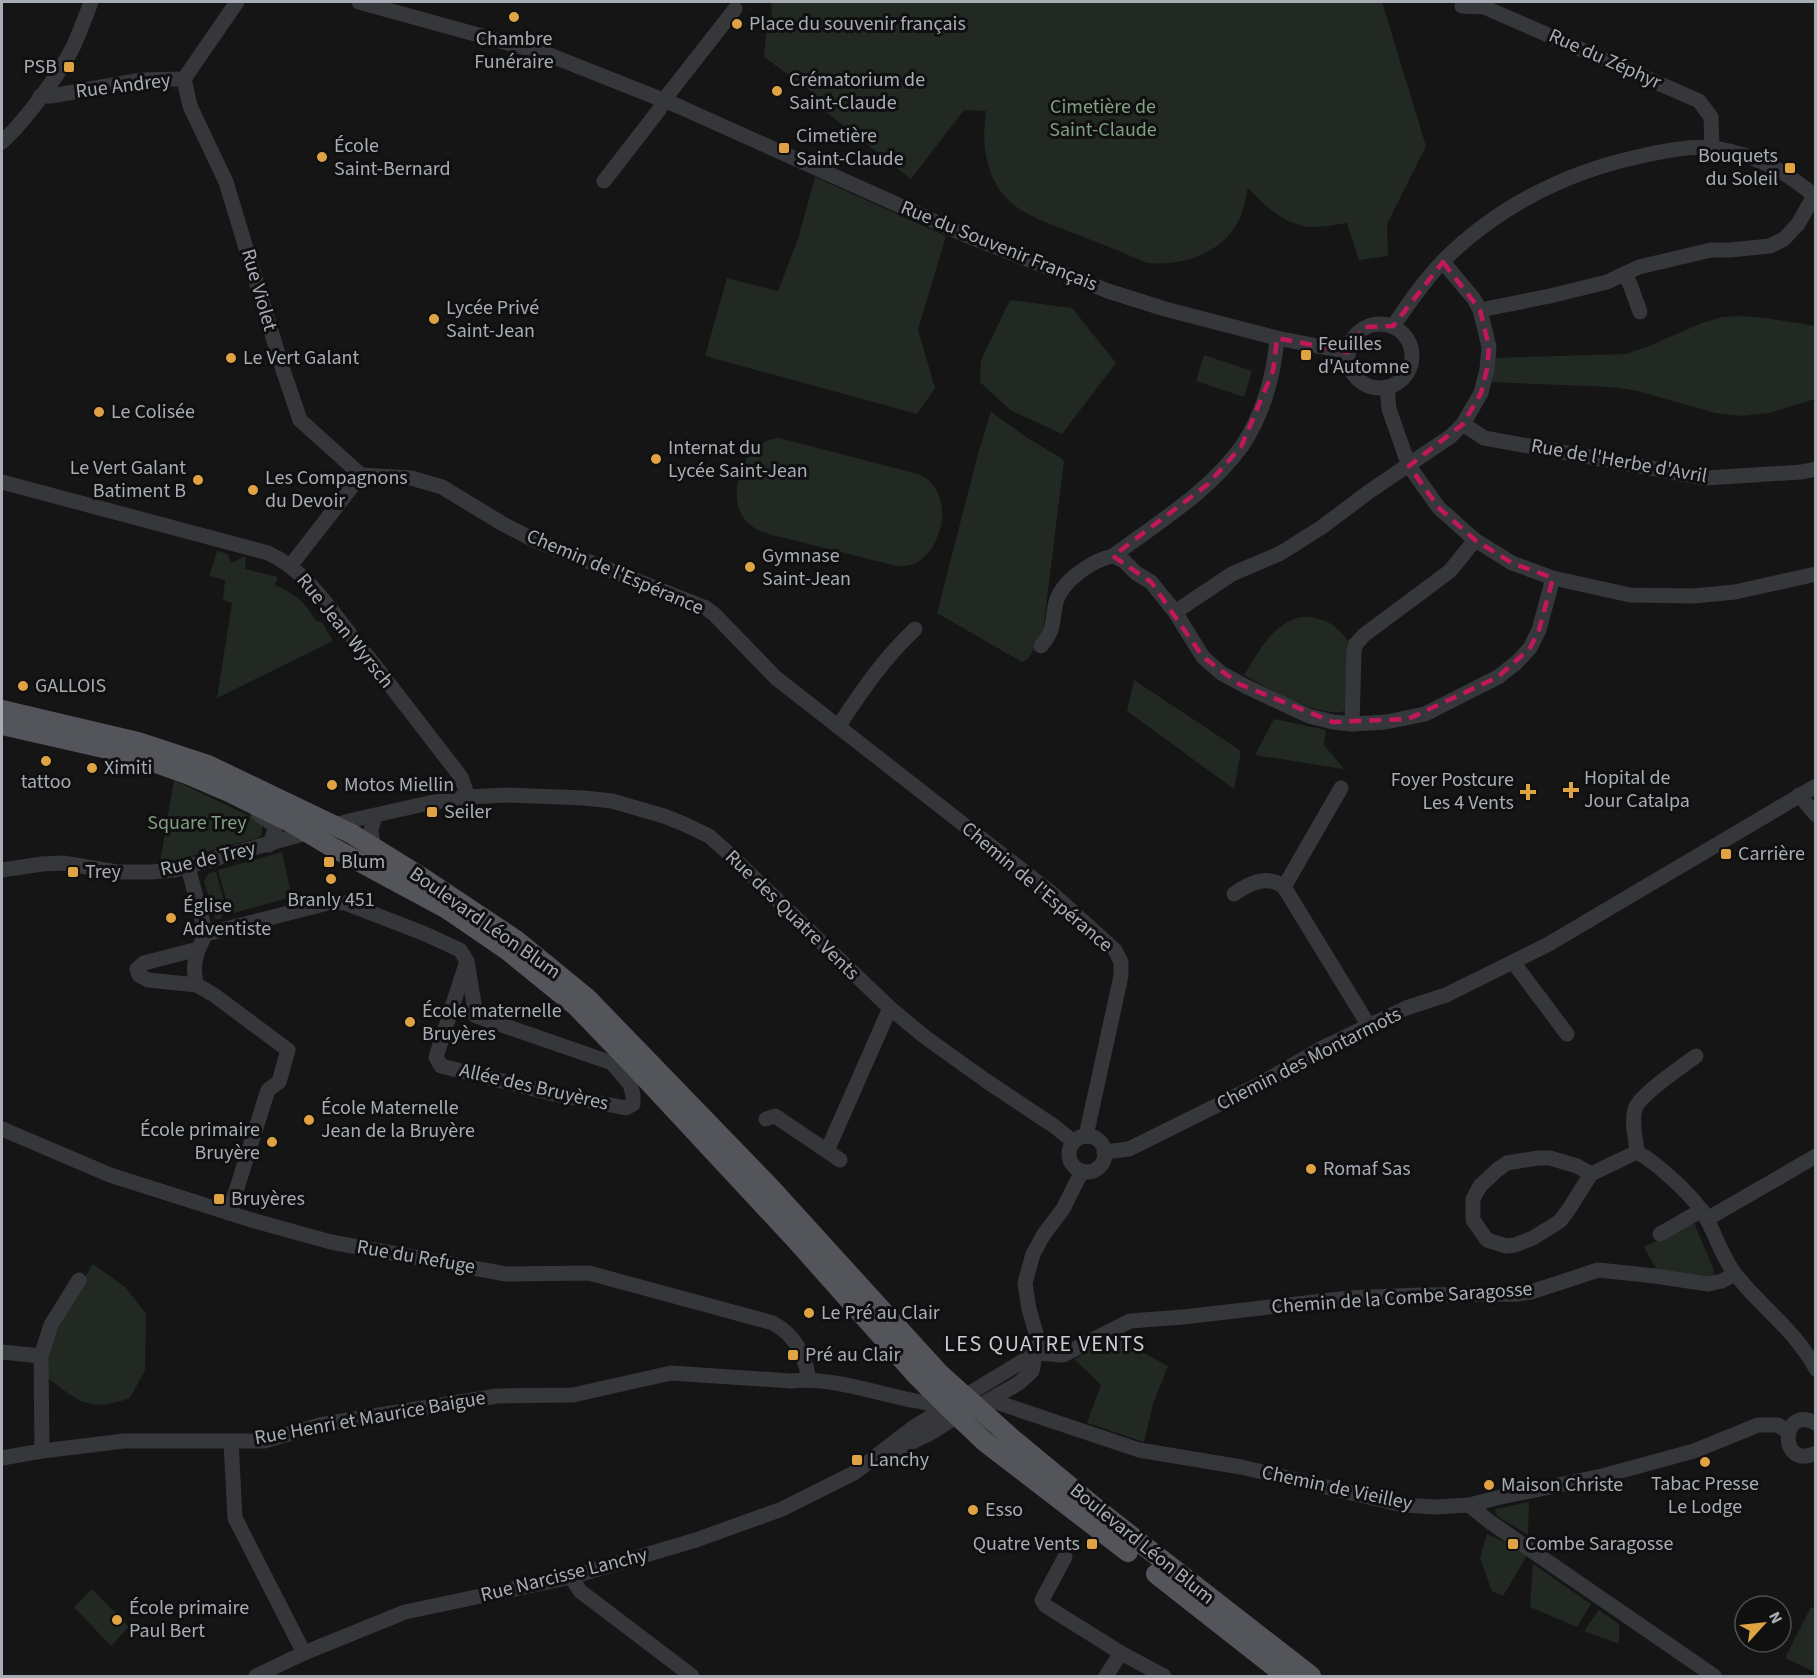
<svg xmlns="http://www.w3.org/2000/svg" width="1817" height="1678" font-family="'Source Sans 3',sans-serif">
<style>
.green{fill:#212922}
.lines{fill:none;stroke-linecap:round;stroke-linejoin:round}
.minor{stroke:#36373b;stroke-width:15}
.major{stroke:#53555a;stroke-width:20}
.marked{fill:none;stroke:#c2185b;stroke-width:4.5;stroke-dasharray:12 8;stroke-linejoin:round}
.poi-dot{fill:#e0a343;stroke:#101011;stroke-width:2}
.labels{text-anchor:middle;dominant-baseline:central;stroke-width:6;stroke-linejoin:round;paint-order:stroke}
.poi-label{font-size:20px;fill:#a8adb5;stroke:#101011;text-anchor:start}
.street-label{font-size:20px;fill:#a8adb5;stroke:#101011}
.park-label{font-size:20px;fill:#819f81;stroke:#101011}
.quarter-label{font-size:22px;letter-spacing:1.5px;fill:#c9ccd2;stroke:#101011}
</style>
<rect width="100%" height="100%" fill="#151516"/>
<g class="green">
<path d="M771,2H1382L1426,146L1387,224L1388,256L1359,260L1347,223C1337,224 1325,227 1315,227C1287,227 1265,207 1248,188C1245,198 1244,211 1239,220C1222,254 1183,266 1147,263C1122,252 1096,242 1071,232C1056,226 1041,221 1028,214C988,194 980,151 986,111L964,110L911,179L825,111L820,98L764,57L766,33L772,20Z"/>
<polygon points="815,177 946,236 918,330 935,388 917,414 705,356 727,278 778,291 798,239"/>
<polygon points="1010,300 1072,308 1116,363 1062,434 1010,410 980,382 981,360"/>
<polygon points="1738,316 1765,318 1815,326 1815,399 1769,413 1742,416 1715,413 1638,391 1611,387 1490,382 1494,358 1626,354 1649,346 1702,323 1722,317"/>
<polygon points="1204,355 1252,371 1244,397 1196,381"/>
<polygon points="991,412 1026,437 1064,460 1043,632 1028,659 1022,662 937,613 979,450"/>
<path d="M779,438L918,474C953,488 947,542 919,561C912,566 904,566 896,566C863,558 830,549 797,541C783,537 761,535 749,524C734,511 734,485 742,468C749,451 760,440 779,438Z"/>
<path d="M217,551L228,554L231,563L246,556L245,569L278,577L275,585C296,595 304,601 316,621L322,622L333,641L217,698L232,603L223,600L225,580L210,576V573Z"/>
<path d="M1300,617C1321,616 1336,623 1348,641L1361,631L1345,710L1342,712C1316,716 1268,688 1244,675C1259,652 1271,625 1300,617Z"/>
<polygon points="1134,680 1241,751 1234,789 1127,711"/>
<polygon points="1274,719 1326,730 1324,745 1344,769 1255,755"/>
<polygon points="174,780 258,820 262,825 262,835 258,838 169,862 160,862"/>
<polygon points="282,852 292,897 230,914 218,870"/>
<polygon points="216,872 227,912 223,914 221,919 215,919 204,881 209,873"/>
<polygon points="1694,1223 1714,1270 1713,1276 1707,1277 1657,1270 1644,1247"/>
<path d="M93,1264L126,1288L146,1314L145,1370L130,1398C88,1413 78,1401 45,1376L49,1345L85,1277Z"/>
<polygon points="1112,1336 1168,1366 1153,1404 1144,1442 1087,1423 1101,1385 1074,1359 1081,1356"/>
<polygon points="1529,1502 1528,1535 1497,1516 1495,1512 1496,1509"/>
<polygon points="1487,1534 1523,1550 1526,1557 1503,1596 1492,1591 1480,1558"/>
<polygon points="1533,1564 1591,1604 1577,1627 1530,1607"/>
<polygon points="92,1589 129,1627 111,1646 74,1607"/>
<polygon points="1811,1607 1815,1609 1815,1672 1785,1658"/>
<polygon points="1599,1610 1619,1624 1619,1644 1584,1631"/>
</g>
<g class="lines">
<g class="minor">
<polyline points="359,2 547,54 678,106 963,234 1108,291 1165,309 1277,338 1348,352"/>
<polyline points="1462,6 1484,7 1699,101 1711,117 1712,148"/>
<polyline points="184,79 190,106 226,182 282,367 300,420 361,475"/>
<polyline points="184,79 237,2"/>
<polyline points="40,96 51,96 141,80 184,79"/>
<path d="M2,142C25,121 60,74 74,45C80,31 86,16 91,2"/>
<polyline points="604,181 659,110 663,101 735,9"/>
<polyline points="1624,275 1630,284 1640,312"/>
<polyline points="1480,310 1550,296 1607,282 1639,267 1711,250 1730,250 1770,246 1784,239 1798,224 1814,196"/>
<circle cx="1380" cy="356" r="32"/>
<path d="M1393,326C1409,303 1424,281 1443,261C1496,208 1564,173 1637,157C1658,152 1693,145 1714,148C1737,152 1762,160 1782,172C1794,179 1804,188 1816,196"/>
<polyline points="1387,387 1389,409 1409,466 1439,508 1475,540 1512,563 1553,578 1630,595 1693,596 1735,592 1816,574"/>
<polyline points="1463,424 1484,438 1706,478 1801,472 1816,469"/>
<polyline points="361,475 411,478 442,487 503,524 534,540 706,608 714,614 776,678 1054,895 1115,950 1121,962 1121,976 1086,1136"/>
<path d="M2,482L268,553C306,570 331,611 357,643C392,687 426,732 461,777L468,797"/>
<polyline points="1113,556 1124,561 1136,573 1151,582 1175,612 1203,657 1221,673 1247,687 1309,716 1333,722 1352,724 1386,722 1425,714 1498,677 1516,663 1530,648 1539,630 1553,578"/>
<polyline points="291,565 361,475"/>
<polyline points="1175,612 1232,574 1281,553 1322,527 1370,491 1451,436 1463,424 1481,393 1487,369 1489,347 1480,310 1474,299 1443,262"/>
<path d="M1041,646C1056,628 1051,623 1056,602C1062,581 1092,560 1113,556C1157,523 1209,492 1242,446C1263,415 1274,375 1277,338"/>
<polyline points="1352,724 1354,651 1356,644 1364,635 1450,571 1475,540"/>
<path d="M838,727C861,692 884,658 915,629"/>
<polyline points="1799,795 1816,815"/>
<polyline points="258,814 274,825 275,831 269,845"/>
<polyline points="373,846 371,830 375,816"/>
<path d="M188,867L206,934C196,951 191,967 197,985L214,995L288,1050L279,1082L268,1090L229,1213"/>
<polyline points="2,870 42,864 63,863 117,872 152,872 174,870 353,820 429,803 468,797 506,795 584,798 612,801 664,816 684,824 709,836 726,851 890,1008 925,1037 985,1080 1054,1126 1074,1142"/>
<polyline points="1284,887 1341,788"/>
<path d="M1234,894C1249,883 1268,874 1284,887L1369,1026"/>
<polyline points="206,934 332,902 345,903 423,933 460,950 467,961 436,1057 441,1066 554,1094 626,1108 633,1104 633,1095 630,1084 612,1063 476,1016 467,961"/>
<polyline points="1513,962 1567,1034"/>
<polyline points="197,985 148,980 139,975 137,969 144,963 198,949"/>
<path d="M1696,1056C1683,1066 1639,1095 1635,1109C1631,1122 1636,1139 1637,1152C1657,1163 1696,1198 1706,1218C1717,1237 1722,1258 1736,1275C1762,1308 1796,1331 1816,1369"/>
<polyline points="766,1119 775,1116 827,1151 890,1008"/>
<path d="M2,1129L110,1175L255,1221L331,1242L506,1274L589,1273L773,1323C796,1336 804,1354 809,1379"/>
<circle cx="1087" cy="1154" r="18"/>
<polyline points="827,1151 840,1160"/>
<polyline points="1104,1152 1129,1149 1258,1085 1322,1048 1406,1008 1446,995 1547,945 1816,786"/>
<polyline points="1591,1174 1569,1209 1560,1221 1533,1238 1515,1245 1506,1246 1487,1240 1473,1220 1473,1199 1480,1186 1497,1170 1507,1163 1538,1158 1550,1158 1577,1166 1591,1174 1637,1152"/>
<polyline points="1707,1219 1816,1156"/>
<polyline points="1660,1234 1702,1210"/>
<polyline points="2,1352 41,1356 42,1451"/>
<polyline points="1036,1353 1063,1355 1130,1321 1183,1317 1349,1298 1420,1295 1518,1294 1531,1292 1598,1270 1655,1276 1708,1284 1722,1281 1735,1274"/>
<polyline points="41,1356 51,1325 79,1280"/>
<polyline points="990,1400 1139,1450 1241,1467 1403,1505 1435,1507 1469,1505 1501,1497 1602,1476 1694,1451 1758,1425 1778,1425 1788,1432"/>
<path d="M1816,1423C1780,1404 1778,1471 1816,1453"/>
<polyline points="231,1441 235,1518 304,1653"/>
<polyline points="891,1452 929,1434 958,1416 977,1407 1019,1383 1032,1371 1038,1340 1029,1309 1025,1283 1028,1272 1033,1254 1044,1234 1063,1209 1082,1171"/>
<path d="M2,1458L42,1451L124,1441H264L320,1425L342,1421L497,1396L573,1395L671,1373L791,1381C830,1377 868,1391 906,1399C920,1402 934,1404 948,1407"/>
<polyline points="1469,1505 1490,1522 1714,1676"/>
<polyline points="1065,1557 1042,1600 1046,1606 1121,1653 1106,1676"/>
<polyline points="571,1577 580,1591 692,1676"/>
<polyline points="1121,1653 1164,1676"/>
<polyline points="256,1676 304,1653 405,1612 571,1577 696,1540 782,1509 854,1473 914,1427 1036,1353"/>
</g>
<g class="major">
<polyline points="2,710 138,742 208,765 352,834 426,880 516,940 587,998 769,1186 940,1374 1008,1435 1102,1513 1311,1676"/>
<polyline points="2,725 134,755 187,774 229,792 290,822 330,846 447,909 507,950 576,1006 635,1067 794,1238 917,1376 948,1407 985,1442 1128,1552"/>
<polyline points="1156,1574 1286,1676"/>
</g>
</g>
<path class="marked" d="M1443,262L1480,310L1489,347L1487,369L1481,393L1463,424L1409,466L1439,508L1475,540L1512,563L1553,578L1539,630L1530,648L1498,677L1408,719L1333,722L1239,684L1203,657L1151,582L1113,556L1207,485L1241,447L1273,371L1277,338L1348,352L1364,327L1393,326Z"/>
<g class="poi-dot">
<circle cx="514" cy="17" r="6"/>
<circle cx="737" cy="24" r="6"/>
<rect x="63" y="61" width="12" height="12" rx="3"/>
<circle cx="777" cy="91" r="6"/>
<rect x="778" y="142" width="12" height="12" rx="3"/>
<circle cx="322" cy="157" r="6"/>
<rect x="1784" y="162" width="12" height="12" rx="3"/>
<circle cx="434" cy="319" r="6"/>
<rect x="1300" y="349" width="12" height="12" rx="3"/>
<circle cx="231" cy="358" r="6"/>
<circle cx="99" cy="412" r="6"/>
<circle cx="656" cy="459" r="6"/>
<circle cx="198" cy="480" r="6"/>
<circle cx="253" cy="490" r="6"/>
<circle cx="750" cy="567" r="6"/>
<circle cx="23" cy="686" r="6"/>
<circle cx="46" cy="761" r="6"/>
<circle cx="92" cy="768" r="6"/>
<circle cx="332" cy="785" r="6"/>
<path d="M1568 781h6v6h6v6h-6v6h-6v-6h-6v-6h6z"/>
<path d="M1525 783h6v6h6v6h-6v6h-6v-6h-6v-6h6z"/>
<rect x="426" y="806" width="12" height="12" rx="3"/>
<rect x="1720" y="848" width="12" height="12" rx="3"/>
<rect x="323" y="856" width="12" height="12" rx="3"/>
<rect x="67" y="866" width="12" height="12" rx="3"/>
<circle cx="331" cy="879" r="6"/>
<circle cx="171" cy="918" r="6"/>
<circle cx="410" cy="1022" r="6"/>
<circle cx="309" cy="1120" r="6"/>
<circle cx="272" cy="1142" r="6"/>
<circle cx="1311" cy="1169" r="6"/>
<rect x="213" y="1193" width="12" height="12" rx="3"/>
<circle cx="809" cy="1313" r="6"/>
<rect x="787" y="1349" width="12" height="12" rx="3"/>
<rect x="851" y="1454" width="12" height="12" rx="3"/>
<circle cx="1705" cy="1462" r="6"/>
<circle cx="1489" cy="1485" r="6"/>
<circle cx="973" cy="1510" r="6"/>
<rect x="1086" y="1538" width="12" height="12" rx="3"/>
<rect x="1507" y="1538" width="12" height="12" rx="3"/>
<circle cx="117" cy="1620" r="6"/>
</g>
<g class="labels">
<g class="poi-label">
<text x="749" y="24">Place du souvenir français</text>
<text x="514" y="39" text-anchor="middle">Chambre<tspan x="514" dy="23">Funéraire</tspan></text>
<text x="57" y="67" text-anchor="end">PSB</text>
<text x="789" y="80">Crématorium de<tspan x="789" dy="23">Saint-Claude</tspan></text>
<text x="796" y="136">Cimetière<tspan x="796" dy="23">Saint-Claude</tspan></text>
<text x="334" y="146">École<tspan x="334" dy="23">Saint-Bernard</tspan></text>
<text x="1778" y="156" text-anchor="end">Bouquets<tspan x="1778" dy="23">du Soleil</tspan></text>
<text x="446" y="308">Lycée Privé<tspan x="446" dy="23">Saint-Jean</tspan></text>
<text x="1318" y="344">Feuilles<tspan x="1318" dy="23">d'Automne</tspan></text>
<text x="243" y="358">Le Vert Galant</text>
<text x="111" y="412">Le Colisée</text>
<text x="668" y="448">Internat du<tspan x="668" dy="23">Lycée Saint-Jean</tspan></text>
<text x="186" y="468" text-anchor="end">Le Vert Galant<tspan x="186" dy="23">Batiment B</tspan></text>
<text x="265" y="478">Les Compagnons<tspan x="265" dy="23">du Devoir</tspan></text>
<text x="762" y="556">Gymnase<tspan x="762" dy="23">Saint-Jean</tspan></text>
<text x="35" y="686">GALLOIS</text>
<text x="104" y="768">Ximiti</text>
<text x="1584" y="778">Hopital de<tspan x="1584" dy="23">Jour Catalpa</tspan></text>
<text x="1514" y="780" text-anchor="end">Foyer Postcure<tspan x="1514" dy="23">Les 4 Vents</tspan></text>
<text x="46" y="782" text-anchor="middle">tattoo</text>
<text x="344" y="785">Motos Miellin</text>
<text x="444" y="812">Seiler</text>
<text x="1738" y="854">Carrière</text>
<text x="341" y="862">Blum</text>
<text x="85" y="872">Trey</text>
<text x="331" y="900" text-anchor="middle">Branly 451</text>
<text x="183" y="906">Église<tspan x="183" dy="23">Adventiste</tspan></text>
<text x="422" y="1011">École maternelle<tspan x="422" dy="23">Bruyères</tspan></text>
<text x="321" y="1108">École Maternelle<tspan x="321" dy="23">Jean de la Bruyère</tspan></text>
<text x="260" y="1130" text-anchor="end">École primaire<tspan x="260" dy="23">Bruyère</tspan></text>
<text x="1323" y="1169">Romaf Sas</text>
<text x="231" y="1199">Bruyères</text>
<text x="821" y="1313">Le Pré au Clair</text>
<text x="805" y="1355">Pré au Clair</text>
<text x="869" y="1460">Lanchy</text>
<text x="1705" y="1484" text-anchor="middle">Tabac Presse<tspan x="1705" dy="23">Le Lodge</tspan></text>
<text x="1501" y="1485">Maison Christe</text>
<text x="985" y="1510">Esso</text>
<text x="1080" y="1544" text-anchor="end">Quatre Vents</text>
<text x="1525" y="1544">Combe Saragosse</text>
<text x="129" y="1608">École primaire<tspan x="129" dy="23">Paul Bert</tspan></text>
</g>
<g class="street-label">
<text transform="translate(1605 59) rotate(24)">Rue du Zéphyr</text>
<text transform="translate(123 86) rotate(-7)">Rue Andrey</text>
<text transform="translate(999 246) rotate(22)">Rue du Souvenir Français</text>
<text transform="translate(259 290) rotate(74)">Rue Violet</text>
<text transform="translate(1619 461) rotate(10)">Rue de l'Herbe d'Avril</text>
<text transform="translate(615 572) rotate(23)">Chemin de l'Espérance</text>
<text transform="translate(345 631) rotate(51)">Rue Jean Wyrsch</text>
<text transform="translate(208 859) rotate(-13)">Rue de Trey</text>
<text transform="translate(1037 887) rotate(40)">Chemin de l'Espérance</text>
<text transform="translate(792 915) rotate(44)">Rue des Quatre Vents</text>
<text transform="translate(485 923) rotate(35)">Boulevard Léon Blum</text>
<text transform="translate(1309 1059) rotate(-27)">Chemin des Montarmots</text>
<text transform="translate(534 1087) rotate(13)">Allée des Bruyères</text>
<text transform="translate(416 1257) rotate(10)">Rue du Refuge</text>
<text transform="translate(1402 1298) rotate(-4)">Chemin de la Combe Saragosse</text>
<text transform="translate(370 1418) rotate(-10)">Rue Henri et Maurice Baigue</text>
<text transform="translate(1337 1488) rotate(12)">Chemin de Vieilley</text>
<text transform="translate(1142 1544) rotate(39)">Boulevard Léon Blum</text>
<text transform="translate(564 1575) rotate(-14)">Rue Narcisse Lanchy</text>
</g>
<g class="park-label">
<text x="1103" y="107">Cimetière de<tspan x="1103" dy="23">Saint-Claude</tspan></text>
<text x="197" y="823">Square Trey</text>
</g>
<g class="quarter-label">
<text x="1045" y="1344">LES QUATRE VENTS</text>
</g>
</g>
<rect width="1817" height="1678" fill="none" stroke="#a8adb5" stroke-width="6"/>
<g transform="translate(1763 1624) rotate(63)"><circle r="28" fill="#101011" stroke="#4d4f53" stroke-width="1.5"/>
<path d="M0-4.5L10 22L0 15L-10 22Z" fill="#e0a343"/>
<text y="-9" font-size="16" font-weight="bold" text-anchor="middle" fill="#a8adb5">N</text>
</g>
</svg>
